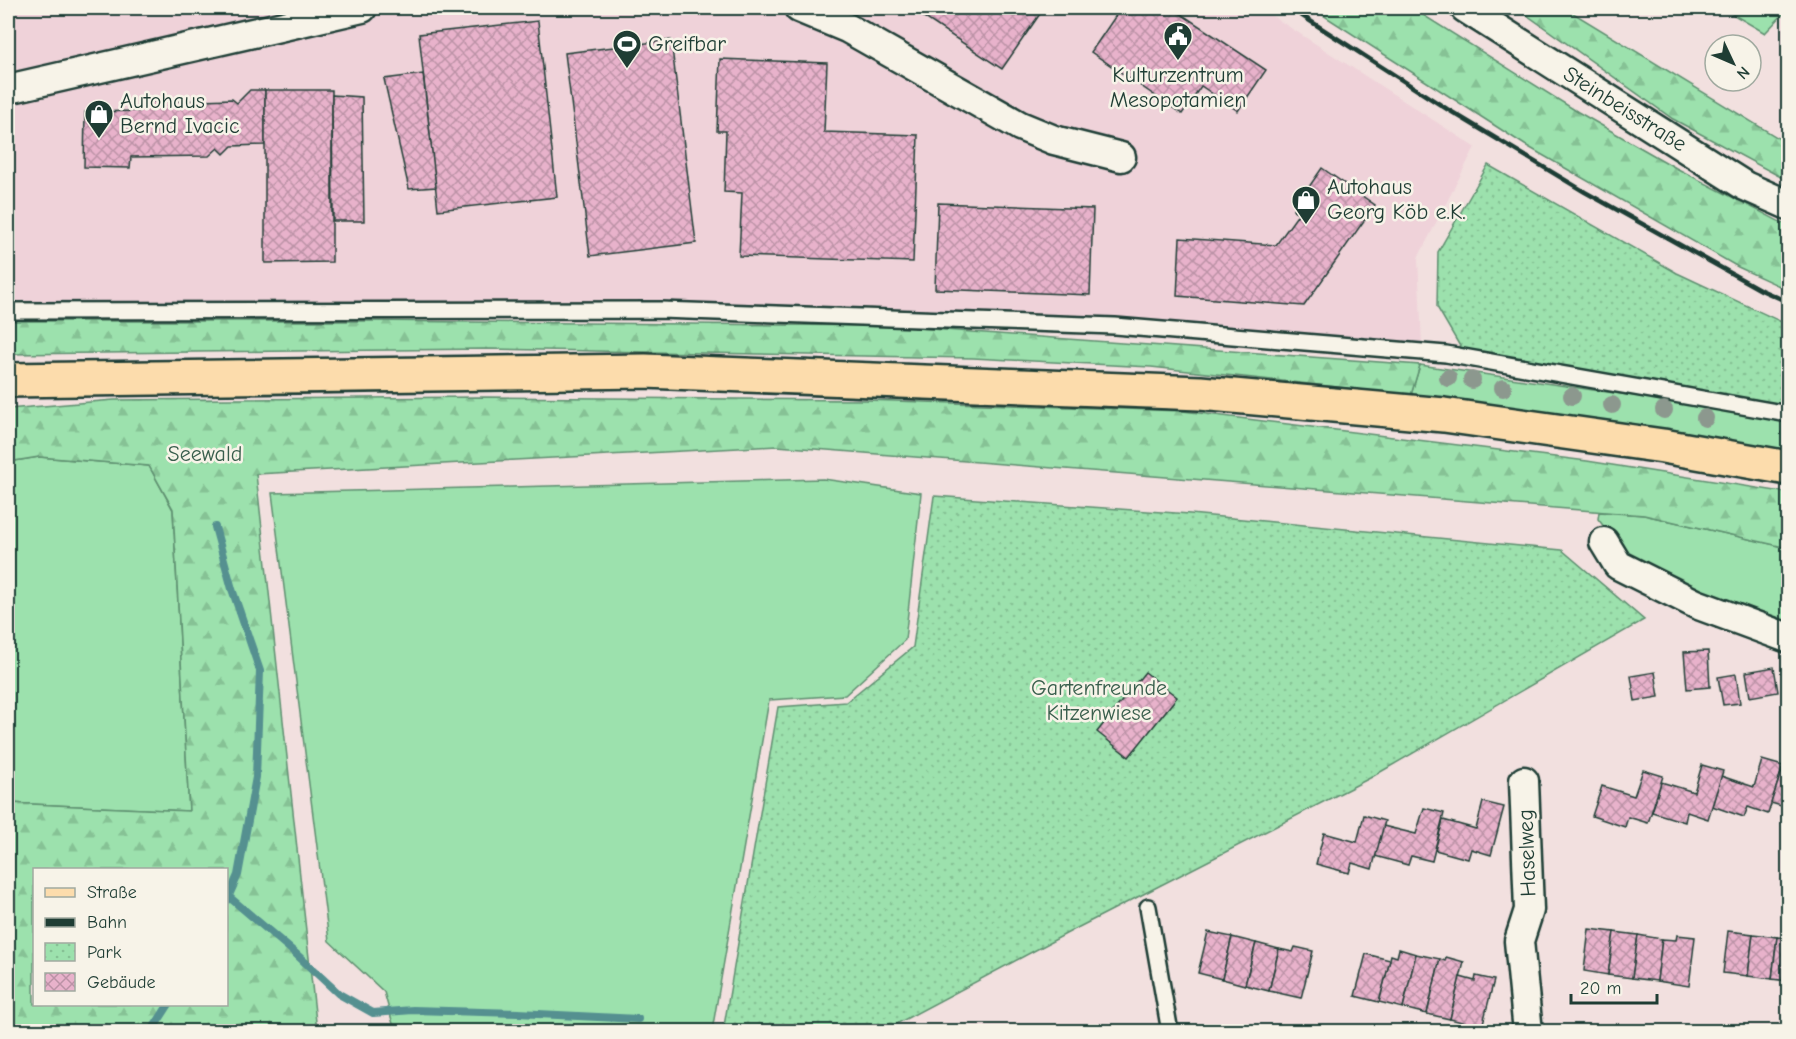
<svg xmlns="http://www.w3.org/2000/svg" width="1796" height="1039" font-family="'Comic Neue',sans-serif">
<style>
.built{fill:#efd2d9}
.grass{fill:#9ce1ad;stroke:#5e8f70;stroke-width:1.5}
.forest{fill:url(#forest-firs);stroke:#5e8f70;stroke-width:1.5;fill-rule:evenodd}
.park{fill:url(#park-dots);stroke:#5e8f70;stroke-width:1.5}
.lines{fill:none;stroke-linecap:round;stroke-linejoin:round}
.stream{stroke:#549090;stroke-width:8}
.building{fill:url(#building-cross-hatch);stroke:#1f3d34;stroke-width:1.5}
.service-casing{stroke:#1f3d34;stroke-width:20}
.minor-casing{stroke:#1f3d34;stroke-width:33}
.primary-casing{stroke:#1f3d34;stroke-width:38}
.service{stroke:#f7f3e8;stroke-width:15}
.minor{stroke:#f7f3e8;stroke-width:28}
.primary{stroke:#fcdcac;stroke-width:33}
.rail{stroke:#1f3d34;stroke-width:4.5}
.tree{fill:#8c988e}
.labels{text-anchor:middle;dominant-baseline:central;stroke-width:5;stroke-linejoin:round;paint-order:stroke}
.poi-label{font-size:22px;fill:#1f3d34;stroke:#f7f3e8;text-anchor:start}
.street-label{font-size:22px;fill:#1f3d34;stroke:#f7f3e8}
.park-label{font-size:22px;fill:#385e4c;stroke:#f7f3e8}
</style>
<defs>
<pattern id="forest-firs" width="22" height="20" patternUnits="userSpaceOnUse" patternTransform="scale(1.5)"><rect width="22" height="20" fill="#9ce1ad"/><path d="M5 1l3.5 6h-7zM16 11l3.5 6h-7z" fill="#86c295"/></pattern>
<pattern id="park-dots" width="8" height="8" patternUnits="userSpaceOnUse" patternTransform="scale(1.5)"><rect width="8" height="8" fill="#9ce1ad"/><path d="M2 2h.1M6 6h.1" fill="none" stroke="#86c295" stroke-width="1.8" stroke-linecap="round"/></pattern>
<pattern id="building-cross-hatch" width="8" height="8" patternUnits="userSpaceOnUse" patternTransform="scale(1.5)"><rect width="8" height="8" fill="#e8b2cb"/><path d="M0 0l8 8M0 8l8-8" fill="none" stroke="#bb92a6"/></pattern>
</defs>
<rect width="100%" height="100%" fill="#f2e0df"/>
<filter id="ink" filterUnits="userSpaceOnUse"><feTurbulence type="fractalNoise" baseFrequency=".0167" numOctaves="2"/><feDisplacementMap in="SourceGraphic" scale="12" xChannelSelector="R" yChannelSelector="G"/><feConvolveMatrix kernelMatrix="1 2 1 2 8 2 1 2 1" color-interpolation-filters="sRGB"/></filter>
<g filter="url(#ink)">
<polygon class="built" points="8,8 1260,8 1475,147 1418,258 1422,345 661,306 8,305"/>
<g class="grass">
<polygon points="1722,8 1787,8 1788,9 1765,33"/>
<polygon points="1420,365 1767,415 1788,419 1788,450 1702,436 1411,395"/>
<polygon points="39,457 149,466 173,510 189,811 8,803 8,462"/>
<polygon points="823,479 921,493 905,640 845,695 769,700 712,1031 395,1031 384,992 329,941 272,493"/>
<polygon points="1599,512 1644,515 1788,548 1788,625 1669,585 1627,556 1598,519"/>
</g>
<g class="forest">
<polygon points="1312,8 1412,8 1578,112 1676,168 1788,226 1788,290 1738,267 1525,145"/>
<polygon points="1517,8 1565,8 1788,144 1788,181 1673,119"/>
<polygon points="8,321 370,321 891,326 1420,365 1411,395 1151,367 973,358 487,349 8,354"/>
<path d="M480,397L866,400L1183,411L1587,461L1788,493V548L1644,515L777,446L256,474L317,1031H8V803L189,811L173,509L149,466L39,457L8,462V409L114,400ZM34,870H226V1004H34Z"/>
</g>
<g class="park">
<polygon points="1488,165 1677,273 1788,325 1788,411 1461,348 1437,307 1438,252"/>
<polygon points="934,496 1190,514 1562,550 1644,620 1370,778 1079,927 883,1031 723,1032 778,707 846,702 913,647"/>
</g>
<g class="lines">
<g class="stream">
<polyline points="215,527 232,589 260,671 256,777 238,875 227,900"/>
<polyline points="228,896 295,953 339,994 373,1013 413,1010 518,1013 638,1019"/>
<polyline points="151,1032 169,1004"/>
</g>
</g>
<g class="building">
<polygon points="910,8 1044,8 1002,69"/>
<polygon points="1121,8 1172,8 1266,70 1238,111 1201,86 1182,114 1091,52"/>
<polygon points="538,21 557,197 438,210 419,34"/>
<polygon points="671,40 696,243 590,256 565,53"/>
<polygon points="720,59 827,63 824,132 918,135 913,262 739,256 742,193 724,192 726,131 717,131"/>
<polygon points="423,74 436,187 409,189 384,79"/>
<polygon points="250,90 265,90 265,145 232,146 224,154 218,148 209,156 131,157 130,168 84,167 85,112 139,111 139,102 232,99 237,103"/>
<polygon points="265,90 332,90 332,262 265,263"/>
<polygon points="332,95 362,97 364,221 333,221"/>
<polygon points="1322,168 1375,205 1304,306 1177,296 1180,238 1276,245 1299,213 1293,210"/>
<polygon points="938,203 1093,209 1090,295 935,289"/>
<polygon points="1708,651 1710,687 1687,689 1684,652"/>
<polygon points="1774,667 1778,692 1750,697 1746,672"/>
<polygon points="1145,672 1177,697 1129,757 1097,732"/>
<polygon points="1655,672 1659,697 1635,701 1631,676"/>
<polygon points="1736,674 1740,703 1723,705 1718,677"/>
<polygon points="1762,760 1783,766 1768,814 1748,807 1744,817 1712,806 1721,776 1754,787"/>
<polygon points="1702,765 1723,771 1708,819 1687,812 1685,822 1652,812 1661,782 1694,792"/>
<polygon points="1643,770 1663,776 1648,823 1628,817 1625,827 1592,816 1602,786 1634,796"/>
<polygon points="1781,773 1788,775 1788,808 1771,803"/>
<polygon points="1483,802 1504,807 1491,855 1471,849 1468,859 1435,850 1443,820 1476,829"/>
<polygon points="1424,808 1444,813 1432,861 1411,856 1408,865 1375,856 1383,826 1416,834"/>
<polygon points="1364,815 1385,821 1372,869 1352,863 1349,873 1316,864 1324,833 1357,842"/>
<polygon points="1589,929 1614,932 1608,975 1584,971"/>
<polygon points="1728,931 1753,934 1748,976 1723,973"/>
<polygon points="1208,932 1232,937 1222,979 1198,973"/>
<polygon points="1614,932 1638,935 1632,978 1608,975"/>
<polygon points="1753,934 1777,937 1772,979 1748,976"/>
<polygon points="1638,935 1662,939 1657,981 1632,978"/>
<polygon points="1677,935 1695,937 1689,986 1657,981 1662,939 1676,940"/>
<polygon points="1232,937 1256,943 1245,985 1222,979"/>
<polygon points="1777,937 1788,938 1788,981 1772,979"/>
<polygon points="1256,943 1279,949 1269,991 1245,985"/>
<polygon points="1295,947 1313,951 1301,998 1269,991 1279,949 1293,952"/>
<polygon points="1399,949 1416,954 1403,1008 1379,1002 1391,955 1397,957"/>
<polygon points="1366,954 1390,960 1379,1002 1355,996"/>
<polygon points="1416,954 1440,959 1427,1014 1403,1008"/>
<polygon points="1446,957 1464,962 1450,1019 1427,1014 1440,959 1445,961"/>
<polygon points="1476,976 1494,980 1482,1027 1450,1019 1460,977 1475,981"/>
</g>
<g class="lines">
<g class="service-casing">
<g id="service">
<polyline points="8,311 661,310 1115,326 1446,354 1788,414"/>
<polyline points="1148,907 1170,1032"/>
</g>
</g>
<g class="minor-casing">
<g id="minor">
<polyline points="799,8 847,28 1020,126 1054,140 1121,157"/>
<polyline points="1465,8 1745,186 1788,205"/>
<polyline points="8,89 362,8"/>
<polyline points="1604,542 1618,565 1696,604 1788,638"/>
<polyline points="1524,781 1529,910 1519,941 1528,1032"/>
</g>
</g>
<g class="primary-casing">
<polyline id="primary" points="8,380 645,371 1200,393 1444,415 1663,446 1788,468"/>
</g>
<use href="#service" class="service"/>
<use href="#minor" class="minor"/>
<use href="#primary" class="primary"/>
<polyline class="rail" points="1290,8 1447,109 1585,192 1761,290 1788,302"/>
</g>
<g class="tree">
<circle cx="1448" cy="378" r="9"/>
<circle cx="1472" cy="380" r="9"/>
<circle cx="1503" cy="388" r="9"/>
<circle cx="1572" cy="396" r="9"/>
<circle cx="1612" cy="405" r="9"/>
<circle cx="1664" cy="410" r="9"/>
<circle cx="1705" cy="418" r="9"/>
</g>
</g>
<defs>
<g id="civic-pin" transform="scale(1.5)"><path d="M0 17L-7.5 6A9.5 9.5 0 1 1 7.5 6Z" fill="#1f3d34" stroke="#f7f3e8"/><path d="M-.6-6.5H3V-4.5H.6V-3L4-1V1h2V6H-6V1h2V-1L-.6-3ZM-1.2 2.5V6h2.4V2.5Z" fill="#fff"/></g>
<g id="stadium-pin" transform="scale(1.5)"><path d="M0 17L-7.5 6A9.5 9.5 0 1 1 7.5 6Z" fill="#1f3d34" stroke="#f7f3e8"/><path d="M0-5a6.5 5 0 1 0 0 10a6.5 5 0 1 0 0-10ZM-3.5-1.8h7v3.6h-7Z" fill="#fff"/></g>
<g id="shop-pin" transform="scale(1.5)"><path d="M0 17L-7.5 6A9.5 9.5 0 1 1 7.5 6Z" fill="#1f3d34" stroke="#f7f3e8"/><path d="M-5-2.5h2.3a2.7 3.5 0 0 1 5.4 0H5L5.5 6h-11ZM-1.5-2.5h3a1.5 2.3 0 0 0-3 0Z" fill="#fff"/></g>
</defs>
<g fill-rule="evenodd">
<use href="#civic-pin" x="1178" y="36"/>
<use href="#stadium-pin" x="627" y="44"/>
<use href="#shop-pin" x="99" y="114"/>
<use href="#shop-pin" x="1306" y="200"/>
</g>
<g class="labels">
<g class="poi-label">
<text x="648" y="44">Greifbar</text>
<text x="1178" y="75" text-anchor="middle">Kulturzentrum<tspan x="1178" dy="25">Mesopotamien</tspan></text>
<text x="120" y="101">Autohaus<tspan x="120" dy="25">Bernd Ivacic</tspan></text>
<text x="1327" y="187">Autohaus<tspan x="1327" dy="25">Georg Köb e.K.</tspan></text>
</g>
<g class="street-label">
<text transform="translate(1625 109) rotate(32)">Steinbeisstraße</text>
<text transform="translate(1527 853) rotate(-92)">Haselweg</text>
</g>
<g class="park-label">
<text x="205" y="454">Seewald</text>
<text x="1099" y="688">Gartenfreunde<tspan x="1099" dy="25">Kitzenwiese</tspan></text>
</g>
</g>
<rect width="1796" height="1039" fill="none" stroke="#f7f3e8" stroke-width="30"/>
<rect x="15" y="15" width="1766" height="1009" fill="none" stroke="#1f3d34" stroke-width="2" filter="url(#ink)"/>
<rect x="33" y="868" width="195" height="138" fill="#f7f3e8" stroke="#a1aaa0" stroke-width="1.5"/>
<rect x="45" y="888" width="30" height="9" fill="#fcdcac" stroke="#a1aaa0" stroke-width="1.5"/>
<text x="87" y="898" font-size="18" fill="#1f3d34">Straße</text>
<rect x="45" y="918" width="30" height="9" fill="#1f3d34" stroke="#a1aaa0" stroke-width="1.5"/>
<text x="87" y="928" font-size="18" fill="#1f3d34">Bahn</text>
<rect x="45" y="943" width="30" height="18" fill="url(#park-dots)" stroke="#a1aaa0" stroke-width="1.5"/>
<text x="87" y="958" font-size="18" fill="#1f3d34">Park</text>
<rect x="45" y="973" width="30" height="18" fill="url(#building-cross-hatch)" stroke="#a1aaa0" stroke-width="1.5"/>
<text x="87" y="988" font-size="18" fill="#1f3d34">Gebäude</text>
<g transform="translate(1733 63) rotate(134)"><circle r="28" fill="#f7f3e8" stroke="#a1aaa0" stroke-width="1.5"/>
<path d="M0-4.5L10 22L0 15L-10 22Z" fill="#1f3d34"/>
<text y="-9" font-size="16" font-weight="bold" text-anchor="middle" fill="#1f3d34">N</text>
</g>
<path d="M1571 994v9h86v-9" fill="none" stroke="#1f3d34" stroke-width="3"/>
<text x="1580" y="994" font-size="18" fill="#1f3d34" stroke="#f7f3e8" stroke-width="4.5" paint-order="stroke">20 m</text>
</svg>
